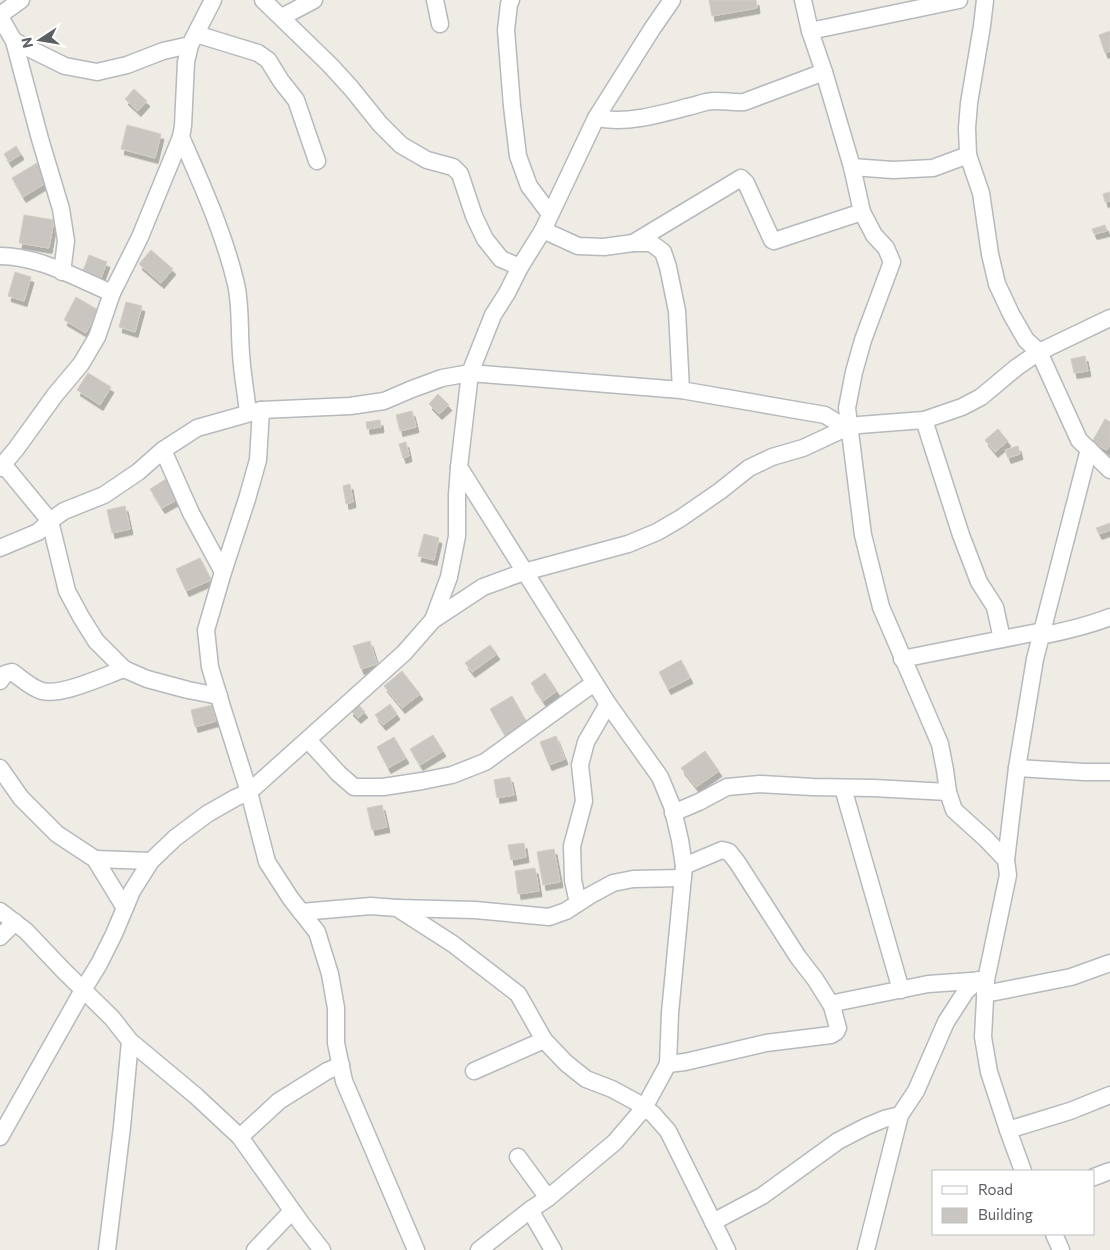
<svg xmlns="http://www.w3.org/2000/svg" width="1110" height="1250" font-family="Commissioner,sans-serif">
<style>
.building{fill:#c9c6c1;stroke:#d2cec3;filter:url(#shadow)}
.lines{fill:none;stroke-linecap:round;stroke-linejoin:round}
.minor-casing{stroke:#b6b9bd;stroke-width:19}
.minor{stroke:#fff;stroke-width:16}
</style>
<defs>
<filter id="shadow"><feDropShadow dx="3" dy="5.5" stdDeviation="0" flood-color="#0004"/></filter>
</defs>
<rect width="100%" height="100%" fill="#eeece4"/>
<g class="building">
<polygon points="709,0 756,0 757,8 712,16"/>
<polygon points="1110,31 1110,51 1105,53 1099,35"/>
<polygon points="134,89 147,101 138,111 125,99"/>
<polygon points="127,125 161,134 155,158 121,149"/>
<polygon points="16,146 21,154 9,162 4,154"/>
<polygon points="37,163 49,181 23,197 12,178"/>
<polygon points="1110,192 1110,201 1105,202 1103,194"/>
<polygon points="24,215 54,220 49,248 19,243"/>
<polygon points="1105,225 1107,231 1094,234 1092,229"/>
<polygon points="151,250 173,269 161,283 139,264"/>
<polygon points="89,255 107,262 101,278 83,271"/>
<polygon points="15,272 31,277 24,301 8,296"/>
<polygon points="76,297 98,310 86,333 64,320"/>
<polygon points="126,302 142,306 135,332 119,327"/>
<polygon points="1085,356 1088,371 1074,373 1071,359"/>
<polygon points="88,373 111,387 100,405 77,390"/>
<polygon points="438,394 449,405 439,414 429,404"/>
<polygon points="412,411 416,427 400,431 396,415"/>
<polygon points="1105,419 1110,422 1110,445 1107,450 1092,442"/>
<polygon points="380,420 381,427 367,429 366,422"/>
<polygon points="998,429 1008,441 995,452 985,440"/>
<polygon points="406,442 409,456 403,458 399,444"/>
<polygon points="1018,446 1020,454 1008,458 1005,450"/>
<polygon points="166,479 178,499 162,508 150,489"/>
<polygon points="350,484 353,502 346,504 343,486"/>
<polygon points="125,506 130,529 112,533 107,510"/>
<polygon points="1110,523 1110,530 1099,534 1096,528"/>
<polygon points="424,534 439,538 434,560 418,556"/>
<polygon points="200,558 211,580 186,591 176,569"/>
<polygon points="370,641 377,664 361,669 353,646"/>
<polygon points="490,645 497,654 472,672 465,663"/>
<polygon points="681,660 690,678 668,689 659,672"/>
<polygon points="402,671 420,694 402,708 384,686"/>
<polygon points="545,673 557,691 543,701 531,683"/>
<polygon points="512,696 530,728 508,741 490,709"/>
<polygon points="358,704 365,712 358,718 350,710"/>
<polygon points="390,704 397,714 383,725 375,715"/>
<polygon points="212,705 216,721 195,727 191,710"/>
<polygon points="433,735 443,751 420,765 410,749"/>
<polygon points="556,736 565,759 549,765 540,742"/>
<polygon points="394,737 406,758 388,768 377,747"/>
<polygon points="705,751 719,771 696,787 681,768"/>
<polygon points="510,777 514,795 497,798 494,780"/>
<polygon points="382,805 387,827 372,830 367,808"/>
<polygon points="524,843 526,857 511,860 508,845"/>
<polygon points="554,849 560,882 543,885 537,852"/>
<polygon points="535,868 539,891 518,894 515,871"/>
</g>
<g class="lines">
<g class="minor-casing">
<g id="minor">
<polyline points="263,0 330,65 351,88 380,124 401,145 427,160 453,167 460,174 474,216 485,239 501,259 520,267"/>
<polyline points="435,0 440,24"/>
<polyline points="511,0 509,4 506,30 512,106 518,156 529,186 550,214"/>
<polyline points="985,0 982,26 969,103 967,128 968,155 981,193 990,254 997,284 1011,314 1026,340 1039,352 1079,440 1110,470"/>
<polyline points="0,15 21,0"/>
<polyline points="0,17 14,41 40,139 61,209 66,241 62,272"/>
<polyline points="282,17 314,0"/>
<polyline points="810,31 959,0"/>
<polyline points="196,34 258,53 268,60 281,81 296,100 317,161"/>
<polyline points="14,41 65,66 97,72 127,65 163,51 190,45"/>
<path d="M596,118C626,124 658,115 687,107C694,106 700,103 706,102C719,99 731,103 744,102L824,72"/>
<path d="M181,137C202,185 224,233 236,284C241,306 239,330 241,353C242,373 246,393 248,413"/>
<polyline points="852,167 893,170 933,168 968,155"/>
<polyline points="543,230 578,246 604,247 633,243 651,243 663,252 668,267 677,311 681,390"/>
<polyline points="633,243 741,178 746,183 772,240 774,241 862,212"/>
<path d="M0,256C39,256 76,278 112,293"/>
<polyline points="261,410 258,460 247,499 223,572 206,630 210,667 223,710 249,792 267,862 291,899 317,932 330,974 336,1008 336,1043 344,1081 416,1250"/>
<polyline points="924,420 961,535 979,582 995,607 1002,639"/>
<polyline points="163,450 191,513 223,572"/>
<polyline points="3,464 50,521 67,591 81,617 96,641 124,669 147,679 188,690 219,696"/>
<polyline points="459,467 608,704 660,777 672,806 680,840 684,866 670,1013 668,1064 685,1062 766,1043 831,1035 836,1032 838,1028 832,1006 839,1002 928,984 986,980 1008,875 1006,860 986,839 954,810 948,792 945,770 940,744 881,607 863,535 847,408 854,372 863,340 892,262 886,248 874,235 862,212 852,167 824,72 810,31 803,0"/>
<polyline points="0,468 16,449 55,395 81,364 97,337 112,293 140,237 181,137 183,126 186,62 190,45 213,0"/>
<polyline points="0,548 38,532 50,521 64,511 104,495 138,472 163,450 197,428 261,410 350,406 384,401 412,389 442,378 470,373 681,390 825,415 846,428"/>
<polyline points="433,620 449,577 457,536 457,495 459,467 470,373 493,315 507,293 520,267 543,230 596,118 652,29 672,0"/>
<path d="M1041,636C1065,631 1088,626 1110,617"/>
<polyline points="902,659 1043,631"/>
<path d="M0,681L5,674L12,672C21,678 31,688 42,691C62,696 104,676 124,669"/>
<polyline points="308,740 339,774 354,787 383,787 422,781 452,775 485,762 594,683"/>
<polyline points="0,768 21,798 57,834 95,859 125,908"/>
<polyline points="1017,768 1084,772 1110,772"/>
<polyline points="843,788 901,990"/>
<polyline points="673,813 699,802 727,787 760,784 813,787 873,788 948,792"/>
<polyline points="95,859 151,861"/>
<polyline points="1006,860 1017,768 1035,659 1089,449"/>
<polyline points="684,866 722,850 729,852 737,862 798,957 815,979 832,1006"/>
<polyline points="578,903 573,880 572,846 584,801 580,765 586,742 608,704"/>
<polyline points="397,908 475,910 549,917 566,911 589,896 613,883 633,879 683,878"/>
<polyline points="0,911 26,931 63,970 112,1018 130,1041 196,1096 240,1137 301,1223 322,1250"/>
<polyline points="301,912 371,906 397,908 453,944 518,994 544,1040 566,1063 586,1079 612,1089 636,1102 653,1114 668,1131 727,1250"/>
<polyline points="0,937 15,922"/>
<polyline points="986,980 983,1037 989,1072 1008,1130"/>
<polyline points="985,994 1071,977 1110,963"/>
<polyline points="474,1071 544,1040"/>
<polyline points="0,1137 83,990 99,964 114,934 132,891 151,861 175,838 207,814 235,798 249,792 404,653 433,620 483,587 524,572 628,544 657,532 681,518 720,491 749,468 772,457 803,448 846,428 859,425 924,420 962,407 981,397 1017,367 1039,352 1110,318"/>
<polyline points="240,1137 279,1101 327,1071 341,1065"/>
<polyline points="518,1157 548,1198"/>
<polyline points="1023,1171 1008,1130 1070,1111 1110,1095"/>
<polyline points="1094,1177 1110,1171"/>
<polyline points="530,1210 553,1250"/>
<polyline points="713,1222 762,1196 838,1141 865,1127 884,1119 900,1115 916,1091 946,1022 966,991 978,980"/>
<polyline points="1054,1234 1061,1250"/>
<polyline points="107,1250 122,1127 130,1041"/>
<polyline points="255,1250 292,1211"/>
<polyline points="479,1250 530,1210 548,1198 615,1142 644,1108 668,1064"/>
<polyline points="866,1250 900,1115"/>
</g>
</g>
<use href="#minor" class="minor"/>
</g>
<rect x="932" y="1170" width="162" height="65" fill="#ffffff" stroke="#bebfc1"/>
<rect x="942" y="1186" width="25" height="8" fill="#ffffff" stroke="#bebfc1"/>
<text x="978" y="1195" font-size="15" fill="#5c5f64">Road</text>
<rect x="942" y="1208" width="25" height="15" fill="#c9c6c1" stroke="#bebfc1"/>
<text x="978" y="1220" font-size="15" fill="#5c5f64">Building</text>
<g transform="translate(40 40) rotate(258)" stroke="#ffffff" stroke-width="4" paint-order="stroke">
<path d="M0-4L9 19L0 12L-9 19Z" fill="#5c5f64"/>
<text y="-8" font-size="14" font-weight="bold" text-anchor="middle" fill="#5c5f64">N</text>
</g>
</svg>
